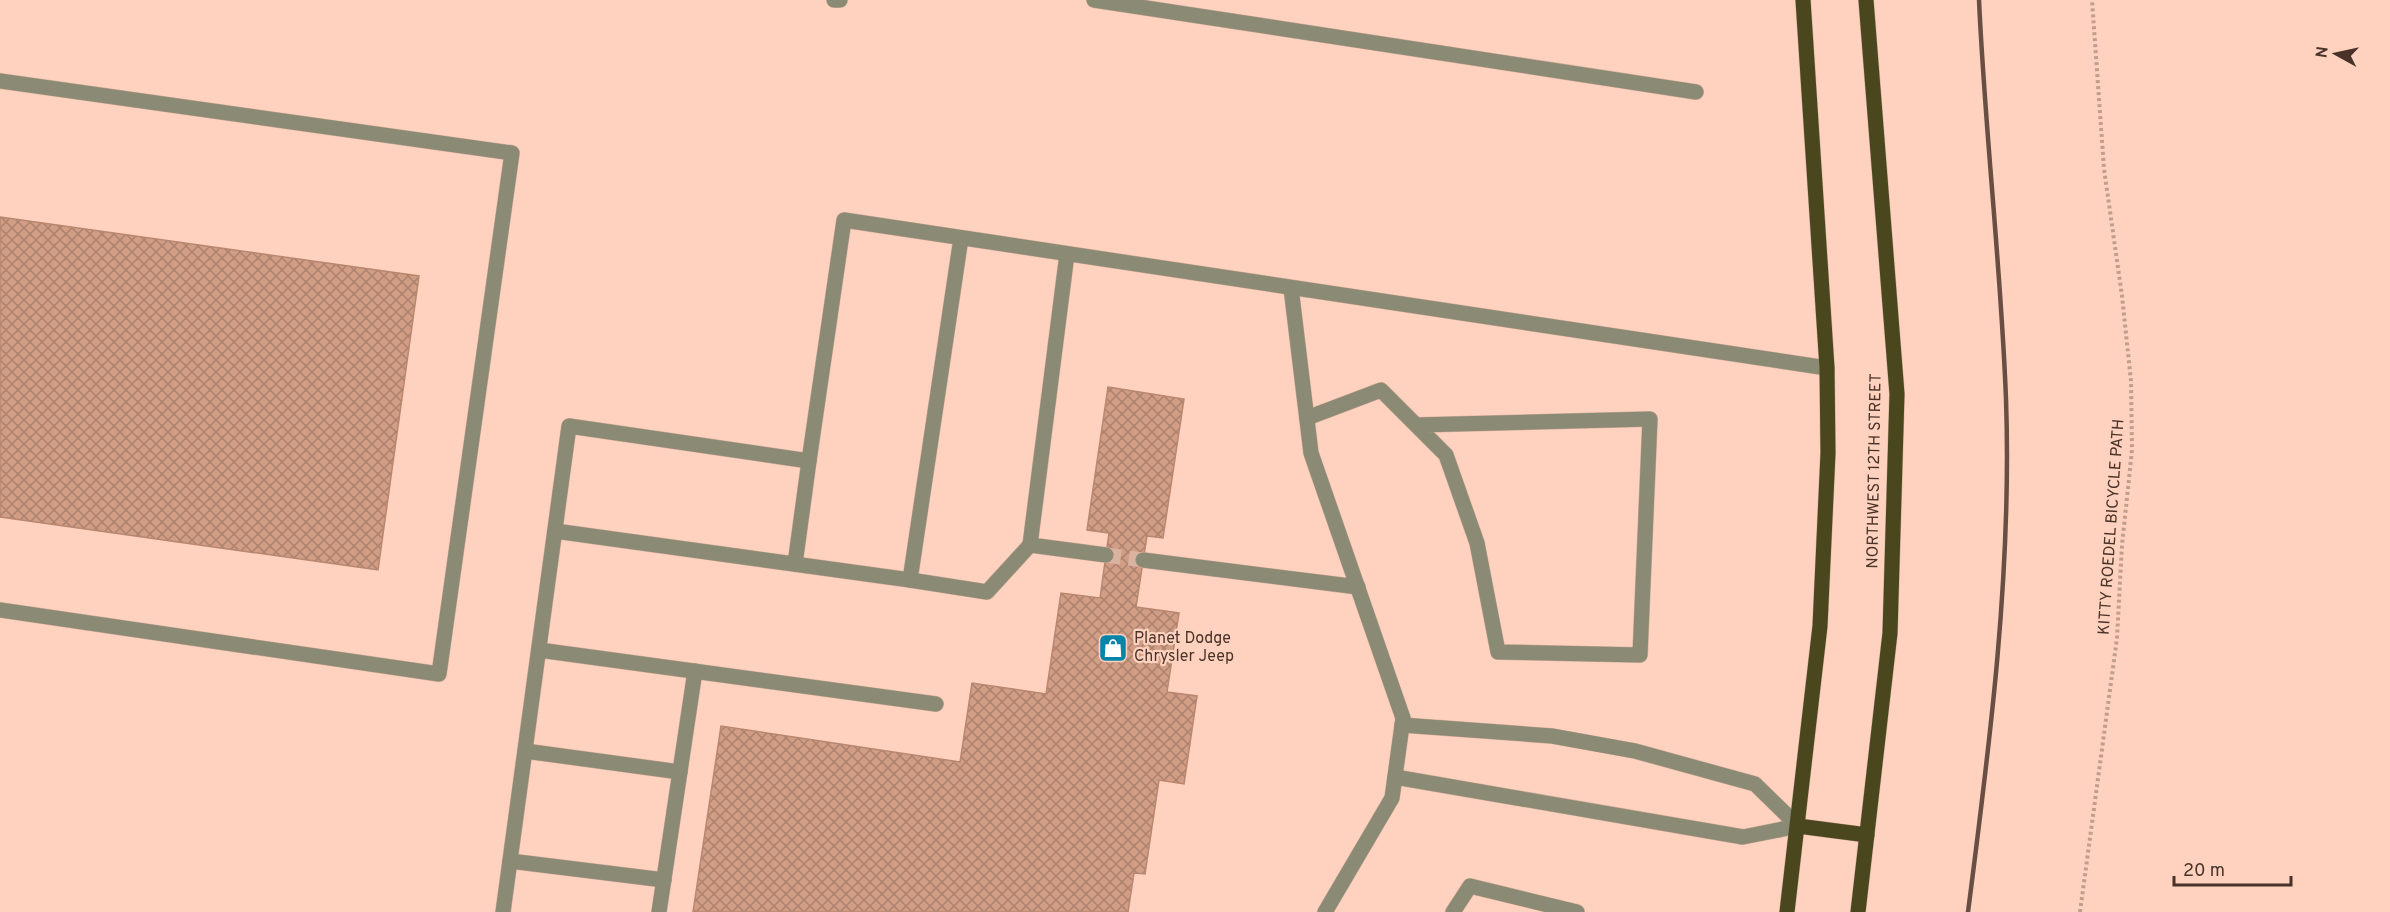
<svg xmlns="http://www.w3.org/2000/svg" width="2390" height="912" font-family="Overpass,sans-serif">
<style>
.building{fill:url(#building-cross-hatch);stroke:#b9866f;stroke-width:1.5}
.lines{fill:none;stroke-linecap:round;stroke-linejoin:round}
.minor-tunnel{stroke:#dab2a0;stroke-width:15;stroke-dasharray:15 8;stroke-linecap:butt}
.minor-casing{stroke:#d6af9d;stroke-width:16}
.major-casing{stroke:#d6af9d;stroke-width:16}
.path{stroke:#c29d8c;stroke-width:4;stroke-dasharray:3 3;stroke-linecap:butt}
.minor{stroke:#8b8a74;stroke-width:15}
.major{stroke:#4a471e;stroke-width:15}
.rail{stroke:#694f43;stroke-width:4.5}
.labels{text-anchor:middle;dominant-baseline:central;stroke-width:4.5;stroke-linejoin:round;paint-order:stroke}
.street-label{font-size:16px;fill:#493329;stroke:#fed2be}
.poi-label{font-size:16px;fill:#493329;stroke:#fed2be;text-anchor:start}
</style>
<defs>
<pattern id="building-cross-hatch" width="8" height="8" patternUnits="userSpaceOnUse" patternTransform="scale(1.5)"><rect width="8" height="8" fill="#d19d85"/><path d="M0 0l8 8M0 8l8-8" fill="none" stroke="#ac816d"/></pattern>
</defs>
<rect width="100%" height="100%" fill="#fed2be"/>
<g class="building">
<polygon points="0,217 419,276 378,570 0,517"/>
<polygon points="1108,387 1184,399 1163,538 1147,536 1136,607 1179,613 1167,692 1197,696 1184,784 1159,780 1145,874 1134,873 1128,912 693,912 721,726 960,762 972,683 1046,694 1061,593 1100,598 1109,533 1087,530"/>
</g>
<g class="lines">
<polyline class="minor-tunnel" points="1106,555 1143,560"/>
<g class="minor-casing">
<g id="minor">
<polyline points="834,0 840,0"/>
<polyline points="1094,0 1696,92"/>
<polyline points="0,81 512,153 439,674 0,610"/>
<polyline points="961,238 910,580 987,592 1030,545"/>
<polyline points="1067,254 1030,545 1106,555"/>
<polyline points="1291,288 1311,453 1403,718 1392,798 1325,912"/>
<polyline points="1307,418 1381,390 1446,455 1477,543 1498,652 1640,655 1650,419 1416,425"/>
<polyline points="555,531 910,580"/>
<polyline points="1143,560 1358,587"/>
<polyline points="795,564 809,461"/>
<polyline points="539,650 936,704"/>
<polyline points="1402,725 1552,736 1635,751 1755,784 1798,826"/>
<polyline points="525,751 680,772"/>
<polyline points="1395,777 1743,837 1798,826"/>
<polyline points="510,861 664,880"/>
<polyline points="503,912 569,426 809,461 844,220 1827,368"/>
<polyline points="659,912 695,671"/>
<polyline points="1453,912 1470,886 1577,912"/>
</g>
</g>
<g class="major-casing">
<g id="major">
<polyline points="1798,826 1867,835"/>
<polyline points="1787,912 1820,626 1828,453 1827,368 1803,0"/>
<polyline points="1858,912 1890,633 1897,394 1866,0"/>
</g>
</g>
<polyline class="path" points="2080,912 2117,638 2122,545 2132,450 2131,381 2122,296 2104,169 2092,0"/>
<use href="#minor" class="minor"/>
<use href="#major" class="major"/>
<path class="rail" d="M1968,912C1990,742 2012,571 2006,399C2001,266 1985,133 1979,0"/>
</g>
<defs>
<g id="shop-square" transform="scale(1.5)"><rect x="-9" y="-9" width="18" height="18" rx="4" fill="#0685a9" stroke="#fed2be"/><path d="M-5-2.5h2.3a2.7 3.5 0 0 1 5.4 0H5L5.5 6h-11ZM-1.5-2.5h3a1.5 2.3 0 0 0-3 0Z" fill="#fff"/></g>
</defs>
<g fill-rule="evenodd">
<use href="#shop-square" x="1113" y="648"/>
</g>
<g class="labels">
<g class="street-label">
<text transform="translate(1875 471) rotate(-89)">NORTHWEST 12TH STREET</text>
<text transform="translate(2112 527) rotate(-86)">KITTY ROEDEL BICYCLE PATH</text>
</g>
<g class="poi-label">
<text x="1134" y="639">Planet Dodge<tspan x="1134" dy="18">Chrysler Jeep</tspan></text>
</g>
</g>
<g transform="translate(2336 54) rotate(278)" stroke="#fed2be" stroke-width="4.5" paint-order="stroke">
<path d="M0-4.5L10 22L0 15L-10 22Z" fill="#493329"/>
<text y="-9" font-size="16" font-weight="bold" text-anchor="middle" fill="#493329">N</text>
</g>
<path d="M2174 876v9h117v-9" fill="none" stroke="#493329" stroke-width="3"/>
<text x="2183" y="876" font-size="18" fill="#493329" stroke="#fed2be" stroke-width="4.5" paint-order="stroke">20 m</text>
</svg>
